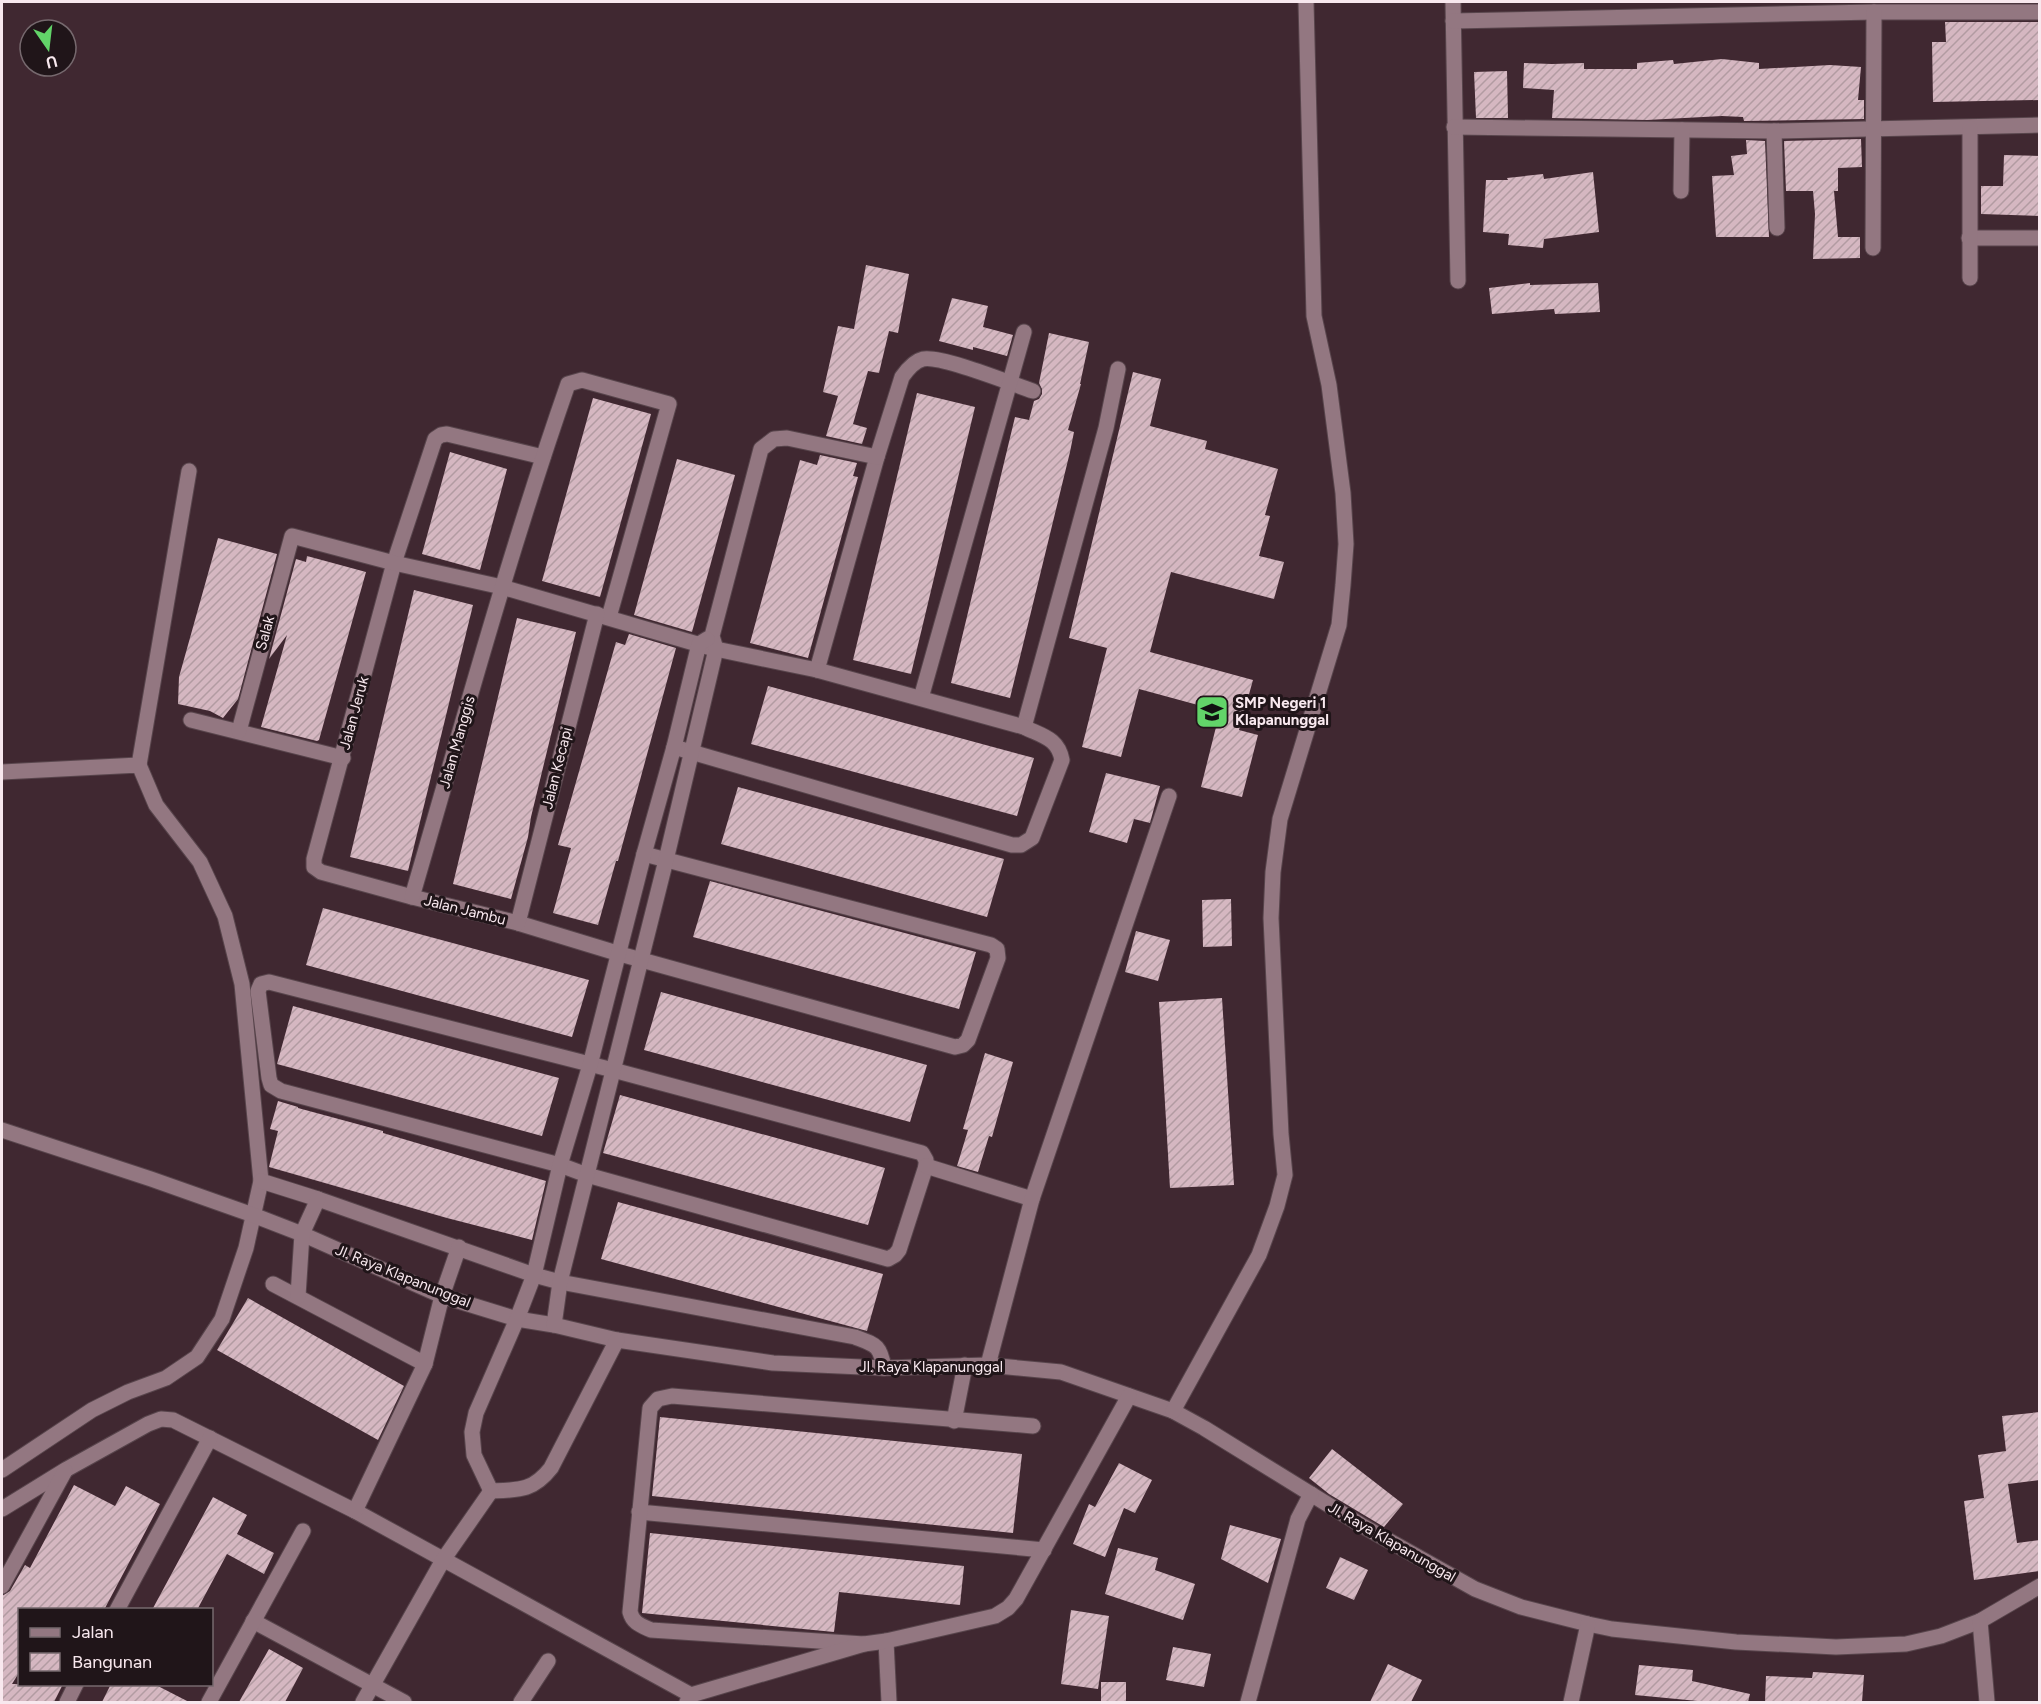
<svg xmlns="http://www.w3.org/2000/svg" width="2041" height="1704" font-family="Figtree,sans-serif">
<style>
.building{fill:url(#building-hatch)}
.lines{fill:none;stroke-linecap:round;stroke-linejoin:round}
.minor-casing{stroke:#58454c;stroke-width:17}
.minor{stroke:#937781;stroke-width:15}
.labels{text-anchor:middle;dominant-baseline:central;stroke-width:6;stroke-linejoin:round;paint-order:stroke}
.street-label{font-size:15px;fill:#f8e8ee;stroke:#201519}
.poi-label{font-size:15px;font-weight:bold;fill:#f8e8ee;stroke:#201519;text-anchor:start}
</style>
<defs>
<pattern id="building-hatch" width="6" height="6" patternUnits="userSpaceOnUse" patternTransform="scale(1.5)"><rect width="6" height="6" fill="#d5b7c1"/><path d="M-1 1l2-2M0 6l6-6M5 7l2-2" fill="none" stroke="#b29ba2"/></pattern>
</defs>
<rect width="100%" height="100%" fill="#402831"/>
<g class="building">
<polygon points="1945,22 2040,22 2040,100 1933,102 1932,42 1946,42"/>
<polygon points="1722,59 1759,63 1759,69 1830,65 1861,67 1858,100 1864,100 1864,119 1744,121 1743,117 1722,116 1647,120 1552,118 1554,90 1523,88 1524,63 1552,64 1584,63 1584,69 1637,69 1637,63 1673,60 1674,64"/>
<polygon points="1507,71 1508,118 1476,118 1474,72"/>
<polygon points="1861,139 1862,167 1838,168 1838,191 1834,191 1838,237 1860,237 1860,258 1813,259 1815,214 1813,191 1786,191 1784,141"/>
<polygon points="1746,140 1765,141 1769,237 1716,237 1712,176 1734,175 1731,156 1747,154"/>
<polygon points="2004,155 2040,156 2040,216 1981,214 1981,186 2003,186"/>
<polygon points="1593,172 1599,232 1544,239 1543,248 1508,245 1509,234 1483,232 1486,180 1508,180 1507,178 1543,174 1544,179"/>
<polygon points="866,265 909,274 898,333 889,331 879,373 868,371 853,424 867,428 862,444 826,436 838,396 823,392 838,326 854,329"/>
<polygon points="1530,283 1530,285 1598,283 1600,312 1555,314 1554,309 1492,314 1489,288"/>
<polygon points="952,298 988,306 983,327 1013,335 1007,356 973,347 973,350 939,341"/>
<polygon points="1049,333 1089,342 1080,384 1081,384 1068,430 1074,432 1070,452 1010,698 951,683 1015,417 1029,420 1034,401 1039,399 1042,394 1042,389 1039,383"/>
<polygon points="1133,372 1161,379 1150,426 1207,441 1205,449 1278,469 1265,515 1270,516 1259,556 1284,562 1274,599 1171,572 1150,652 1253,680 1239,730 1258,735 1242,797 1201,787 1220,711 1139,689 1121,757 1082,747 1107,648 1069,638"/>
<polygon points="917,393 975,407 911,674 853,660"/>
<polygon points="593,398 651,414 600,597 542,581"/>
<polygon points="450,452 507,469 480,570 422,554"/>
<polygon points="820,455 857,463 853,476 858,477 808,658 750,643 800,460 817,465"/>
<polygon points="677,459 735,475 692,632 634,615"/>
<polygon points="218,538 277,554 238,699 223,718 210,711 178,704 179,677"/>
<polygon points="307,556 366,572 319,740 317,741 261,727 287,635 269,659 296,559 306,562"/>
<polygon points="414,590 473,605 408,871 350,857"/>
<polygon points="517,618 576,632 531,817 528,837 511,899 453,884"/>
<polygon points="629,634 676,648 618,861 616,861 598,925 553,913 571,848 558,845 616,642 625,645"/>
<polygon points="768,686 1034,758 1017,816 751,744"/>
<polygon points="1106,773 1160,786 1150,823 1134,819 1127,843 1089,832"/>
<polygon points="738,787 1004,859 987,917 721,844"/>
<polygon points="710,881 976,952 959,1009 693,937"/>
<polygon points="1231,899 1232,946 1203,947 1202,900"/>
<polygon points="323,908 589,980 572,1037 306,965"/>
<polygon points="1136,931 1170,940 1158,981 1125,972"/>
<polygon points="661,992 927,1065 910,1122 644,1050"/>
<polygon points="1222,998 1234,1185 1170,1188 1159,1002"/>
<polygon points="293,1006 559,1078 542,1136 277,1064"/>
<polygon points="985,1053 1013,1062 992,1137 989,1136 978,1172 957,1166 968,1130 963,1129"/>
<polygon points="620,1095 885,1168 868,1225 603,1153"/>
<polygon points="278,1101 298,1107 298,1108 383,1131 383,1133 546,1181 532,1240 447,1218 269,1167 278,1131 270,1129"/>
<polygon points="618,1202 883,1274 867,1331 601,1259"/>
<polygon points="248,1298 404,1386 378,1440 217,1350"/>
<polygon points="2040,1412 2040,1480 2008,1484 2017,1543 2040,1540 2040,1571 1974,1580 1964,1501 1984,1498 1978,1455 2006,1451 2002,1416"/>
<polygon points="660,1417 1022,1454 1013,1533 652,1496"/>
<polygon points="1332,1449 1403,1504 1384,1527 1329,1494 1309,1478"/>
<polygon points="1119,1463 1152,1480 1135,1513 1124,1508 1105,1557 1073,1544 1089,1504 1095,1507"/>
<polygon points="74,1485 115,1506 126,1486 160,1504 104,1610 20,1610 20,1671 12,1684 63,1684 54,1702 2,1702 2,1596 10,1591 25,1565 30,1568"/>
<polygon points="213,1497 247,1515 237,1534 274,1553 264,1574 227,1554 197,1610 152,1610"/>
<polygon points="1230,1525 1281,1539 1268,1583 1221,1559"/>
<polygon points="650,1533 964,1566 960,1605 839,1592 834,1632 642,1613"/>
<polygon points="1118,1548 1158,1558 1155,1570 1195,1584 1183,1620 1105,1594"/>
<polygon points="1340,1557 1368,1570 1354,1600 1326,1588"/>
<polygon points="1071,1610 1109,1616 1098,1689 1061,1684"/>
<polygon points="1173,1647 1211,1654 1204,1687 1166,1680"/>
<polygon points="269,1649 303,1668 285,1702 239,1702"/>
<polygon points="1388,1664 1422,1680 1411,1702 1370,1702"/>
<polygon points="1639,1665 1693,1670 1692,1681 1750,1694 1748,1702 1708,1702 1635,1695"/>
<polygon points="1813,1672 1864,1675 1862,1702 1765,1702 1766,1676 1812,1678"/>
<rect x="1101" y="1682" width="25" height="20"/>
<polygon points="111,1684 154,1684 189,1702 102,1702"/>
</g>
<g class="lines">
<g class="minor-casing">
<g id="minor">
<polyline points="1453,2 1458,281"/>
<polyline points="1453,21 1874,12 2040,12"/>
<polyline points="1454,127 1774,131 2040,125"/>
<polyline points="1774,131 1777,228"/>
<polyline points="1681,191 1682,130"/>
<polyline points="1969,238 2040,238"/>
<polyline points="1873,248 1874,12"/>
<polyline points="1970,278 1970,128"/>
<polyline points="543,457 447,434 441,435 435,439 394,563 314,859 314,867 321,872 412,897 518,923 620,954 955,1047 963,1045 968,1040 998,958 997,949 991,945 644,854"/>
<path d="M817,670L877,457L902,377C907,370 914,361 923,359C941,355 1012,384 1033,391"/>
<polyline points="921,698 1024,332"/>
<polyline points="191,720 343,758"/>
<polyline points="1024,727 1106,428 1118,369"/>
<path d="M239,731L292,536L394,563L502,587L711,648L817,670L1024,727C1042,736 1058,738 1062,760L1032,838L1021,845H1012L674,747"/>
<polyline points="139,765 189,471"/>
<polyline points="2,772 139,765 156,805 200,862 225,916 242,984 261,1181 246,1248 222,1319 197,1357 166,1378 128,1392 92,1410 2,1470"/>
<path d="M412,897C462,726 509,553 568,384L582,380L669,404L609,617"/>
<polyline points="518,923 597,614"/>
<polygon points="269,982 613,1070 922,1153 926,1160 926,1166 899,1250 895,1255 888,1259 587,1175 560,1165 281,1091 271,1085 269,1078 258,991 261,984"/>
<polyline points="2,1130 151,1179 253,1215 302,1234 442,1296 517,1319 554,1325 617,1340 773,1363 884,1368 988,1365 1061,1372 1173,1411 1204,1428 1361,1525 1475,1589 1521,1607 1588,1624 1612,1629 1736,1642 1836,1647 1906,1644 1941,1636 1980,1621 2040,1586"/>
<polyline points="926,1166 1032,1199"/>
<path d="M261,1181L318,1199L534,1275L560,1282L855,1337C876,1345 880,1345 884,1368"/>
<polyline points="273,1284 425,1364"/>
<polyline points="298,1296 302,1234 318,1199"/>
<polyline points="554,1325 560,1282 666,860 716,649 712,636 761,449 774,439 787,438 877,457"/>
<polyline points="988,1365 1032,1199 1169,796"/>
<polyline points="1173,1411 1259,1255 1277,1206 1285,1175 1281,1134 1271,918 1273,872 1280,819 1339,625 1343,585 1346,544 1343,493 1329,385 1314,316 1306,2"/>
<polyline points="954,1421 965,1365"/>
<polyline points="491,1491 474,1455 472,1432 476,1413 517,1319 534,1275 560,1165 590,1065 644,854 674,747 699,644 707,639"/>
<path d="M491,1491C519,1490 533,1491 551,1468L617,1340"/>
<polyline points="2,1509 67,1469 148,1424 161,1419 173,1420 355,1511 691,1695"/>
<polyline points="355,1511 425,1364 442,1296 459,1247"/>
<polyline points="639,1512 1044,1550"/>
<polyline points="2,1586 65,1471"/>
<polyline points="117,1610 210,1438"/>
<polyline points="253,1621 404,1702"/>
<polyline points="1980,1621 1987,1702"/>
<polyline points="886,1641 889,1702"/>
<path d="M864,1644L651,1630C640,1625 633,1623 630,1612L650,1408L658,1399L672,1396L1033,1426"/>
<polyline points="67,1702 76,1684"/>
<polyline points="209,1702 303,1531"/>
<polyline points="363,1702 443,1560 491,1491"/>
<polyline points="521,1702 548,1661"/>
<polyline points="687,1702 691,1695 864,1644 886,1641 995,1616 1008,1608 1016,1599 1129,1396"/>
<polyline points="1248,1702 1298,1519 1311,1494"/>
<polyline points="1571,1702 1588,1624"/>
</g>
</g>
<use href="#minor" class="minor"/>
</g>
<defs>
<g id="school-square" transform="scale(1.725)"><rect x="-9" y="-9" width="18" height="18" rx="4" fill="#62d469" stroke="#201519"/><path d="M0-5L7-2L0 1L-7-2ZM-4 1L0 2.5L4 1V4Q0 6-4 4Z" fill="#111"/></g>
</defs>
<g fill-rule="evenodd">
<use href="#school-square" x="1212" y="712"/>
</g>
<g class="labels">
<g class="street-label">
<text transform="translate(265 633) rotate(-75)">Salak</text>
<text transform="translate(354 713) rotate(-75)">Jalan Jeruk</text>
<text transform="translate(457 742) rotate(-74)">Jalan Manggis</text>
<text transform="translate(557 768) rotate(-76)">Jalan Kecapi</text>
<text transform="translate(465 910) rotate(14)">Jalan Jambu</text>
<text transform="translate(403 1276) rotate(22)">Jl. Raya Klapanunggal</text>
<text x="931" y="1367">Jl. Raya Klapanunggal</text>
<text transform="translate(1392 1542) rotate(30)">Jl. Raya Klapanunggal</text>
</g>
<g class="poi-label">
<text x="1235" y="703">SMP Negeri 1<tspan x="1235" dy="17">Klapanunggal</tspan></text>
</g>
</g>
<rect width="2041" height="1704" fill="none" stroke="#f8e8ee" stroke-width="6"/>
<rect x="18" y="1608" width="195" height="78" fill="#201519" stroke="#76696e" stroke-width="1.5"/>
<rect x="30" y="1628" width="30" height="9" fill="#937781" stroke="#76696e" stroke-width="1.5"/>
<text x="72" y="1638" font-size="18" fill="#f8e8ee">Jalan</text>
<rect x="30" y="1653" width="30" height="18" fill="url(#building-hatch)" stroke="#76696e" stroke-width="1.5"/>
<text x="72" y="1668" font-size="18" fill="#f8e8ee">Bangunan</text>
<g transform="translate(48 48) rotate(166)"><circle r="28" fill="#201519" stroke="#76696e" stroke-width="1.5"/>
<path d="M0-4.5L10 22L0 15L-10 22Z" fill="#62d469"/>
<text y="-9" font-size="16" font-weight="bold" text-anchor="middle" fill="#f8e8ee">U</text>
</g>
</svg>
